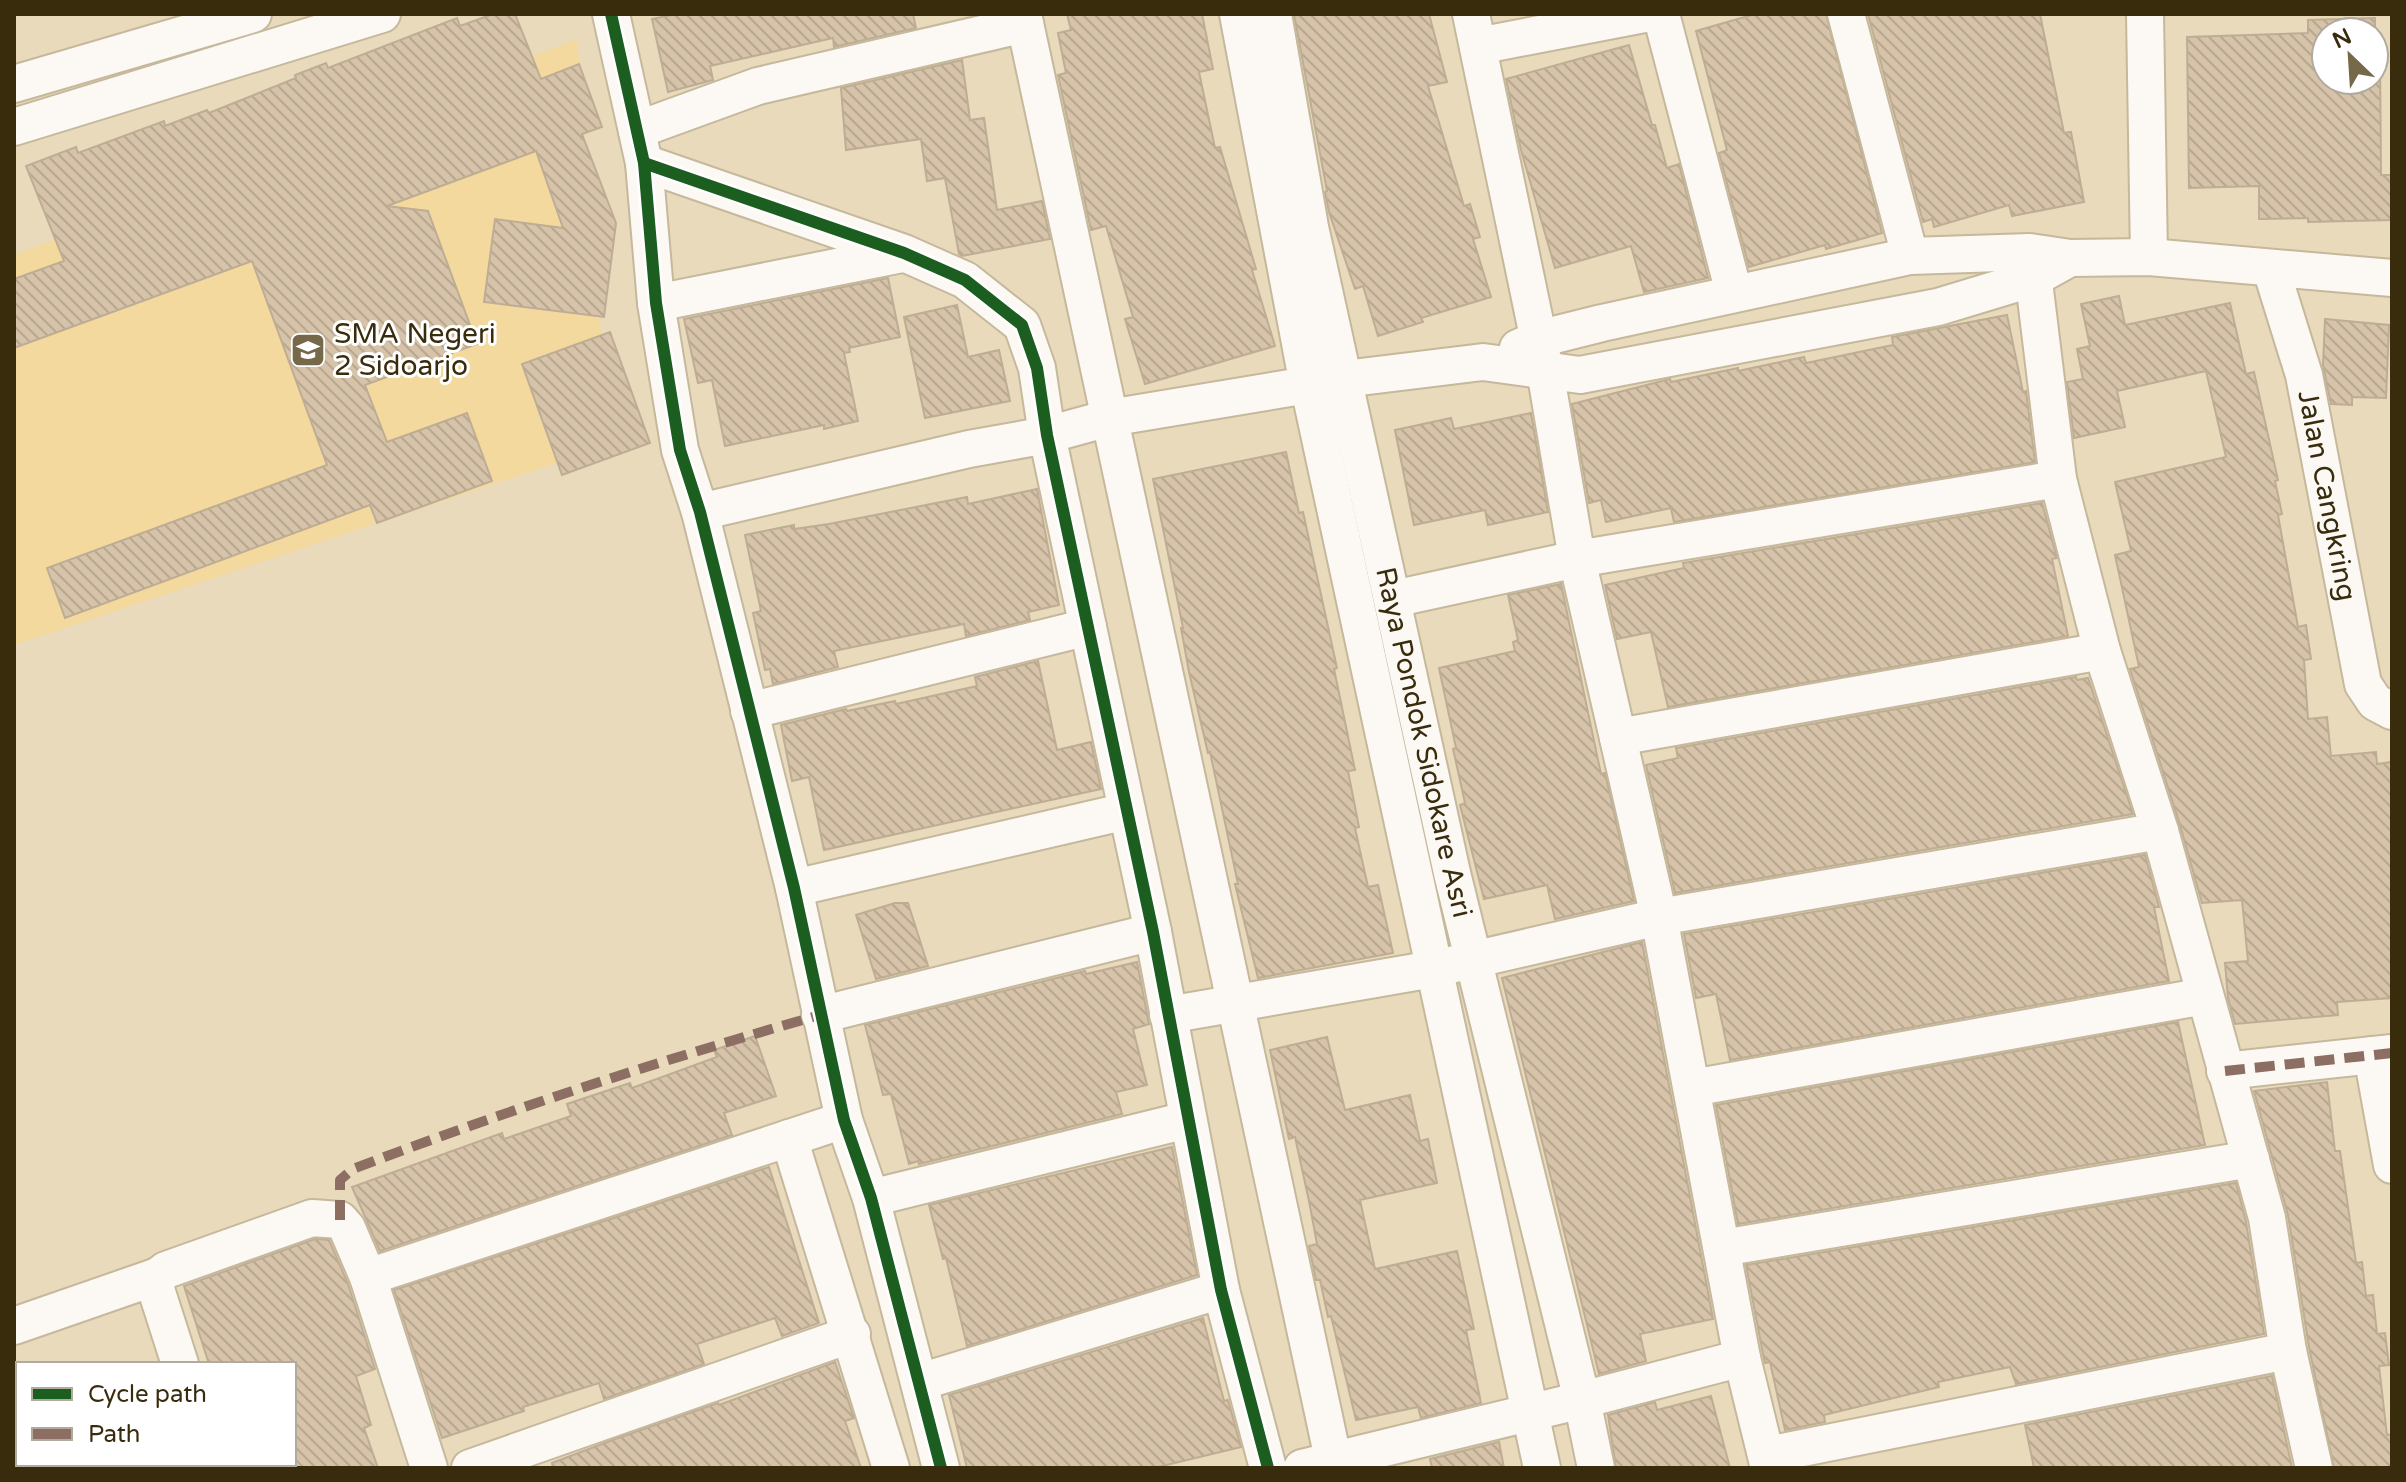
<svg xmlns="http://www.w3.org/2000/svg" width="2406" height="1482" font-family="'Varela Round',sans-serif">
<style>
.built{fill:#f4d99e}
.building{fill:url(#building-back-hatch);stroke:#bead94;stroke-width:2;fill-rule:evenodd}
.lines{fill:none;stroke-linecap:round;stroke-linejoin:round}
.street-casing{stroke:#c5b89c;stroke-width:40}
.street{stroke:#fcf9f5;stroke-width:36}
.quiet{stroke:#8d6e63;stroke-width:10;stroke-dasharray:20 10;stroke-linecap:butt}
.cycleway-casing{stroke:#fff;stroke-width:17}
.cycleway{stroke:#1b5e20;stroke-width:12}
.labels{text-anchor:middle;dominant-baseline:central;stroke-width:6;stroke-linejoin:round;paint-order:stroke}
.poi-label{font-size:28px;fill:#392c0d;stroke:#fff;text-anchor:start}
.street-label{font-size:28px;fill:#392c0d;stroke:#fff}
</style>
<defs>
<pattern id="building-back-hatch" width="6" height="6" patternUnits="userSpaceOnUse" patternTransform="scale(2)"><rect width="6" height="6" fill="#d6c3a9"/><path d="M-1 5l2 2M0 0l6 6M5-1l2 2" fill="none" stroke="#b8a890"/></pattern>
</defs>
<rect width="100%" height="100%" fill="#e8dabb"/>
<polygon class="built" points="577,39 610,445 14,645 14,255"/>
<g class="building">
<polygon points="493,14 515,14 541,79 579,64 602,127 582,134 616,223 604,317 484,302 495,219 563,228 536,151 387,206 428,211 477,344 365,385 387,442 467,413 492,481 377,523 370,505 65,618 47,568 327,465 252,261 14,348 14,279 64,261 26,166 76,147 78,153 164,121 165,126 207,110 209,113 296,78 295,75 326,63 328,68 457,18 460,26"/>
<polygon points="676,14 913,14 916,28 834,47 833,38 710,66 713,80 668,92 652,19"/>
<polygon points="1067,14 1202,14 1213,69 1199,72 1215,148 1220,147 1256,269 1252,270 1275,346 1145,384 1125,319 1133,317 1106,226 1091,230 1058,75 1066,73 1058,33 1071,30"/>
<polygon points="1294,14 1429,14 1447,82 1428,86 1464,206 1470,204 1480,237 1473,239 1491,297 1421,318 1423,322 1378,336 1363,286 1355,289 1329,212 1325,192 1327,191"/>
<polygon points="1755,14 1826,14 1882,233 1826,249 1825,245 1749,267 1719,153 1727,150 1696,31"/>
<polygon points="1868,14 2040,14 2064,133 2071,132 2084,202 2012,216 2009,205 1934,227 1932,219 1923,222"/>
<path d="M2375,18V59L2380,58L2381,175H2392V220L2308,222V218L2259,219V186L2189,188L2187,37L2308,33V20ZM2326,32H2374V80H2326Z"/>
<polygon points="1629,45 1652,125 1655,125 1667,168 1679,164 1708,278 1644,292 1631,246 1555,268 1521,150 1506,79"/>
<polygon points="962,60 970,120 984,118 997,210 1042,201 1050,239 962,256 959,254 945,178 927,181 921,139 846,150 841,88"/>
<polygon points="888,278 900,337 849,348 850,352 844,353 858,421 824,429 824,425 725,446 712,380 698,383 684,319"/>
<polygon points="2119,296 2125,325 2230,303 2246,374 2254,372 2278,480 2275,481 2282,514 2278,515 2298,627 2306,625 2311,659 2304,660 2308,719 2327,717 2331,756 2376,752 2377,764 2392,762 2392,998 2337,1002 2338,1015 2235,1024 2228,998 2225,963 2248,961 2242,900 2202,903 2180,825 2130,669 2139,667 2115,555 2131,551 2115,482 2226,457 2206,371 2117,391 2125,427 2074,438 2067,382 2083,379 2077,349 2090,346 2081,304"/>
<polygon points="957,305 968,357 999,350 1010,401 925,418 904,317"/>
<polygon points="2007,315 2023,392 2026,391 2035,462 1674,522 1671,508 1606,522 1601,500 1589,503 1572,404 1670,379 1671,382 1738,368 1738,371 1804,357 1806,363 1893,345 1892,337"/>
<polygon points="2325,319 2389,325 2386,398 2352,397 2352,405 2331,404 2323,365"/>
<polygon points="610,332 650,443 562,475 522,364"/>
<polygon points="1531,413 1548,512 1488,525 1485,510 1414,525 1395,430 1451,418 1454,429"/>
<polygon points="1286,452 1299,513 1303,512 1337,668 1334,669 1355,770 1348,771 1359,827 1355,828 1368,887 1378,885 1393,953 1258,978 1235,884 1238,884 1210,752 1208,753 1189,672 1181,628 1183,628 1153,479"/>
<polygon points="1037,489 1059,605 1028,612 1030,620 966,636 964,624 834,651 838,667 773,684 770,669 765,670 753,613 761,611 745,535 794,525 794,529 829,524 967,497 968,504"/>
<polygon points="2042,503 2057,558 2052,559 2068,636 1668,707 1651,632 1617,639 1605,585 1684,568 1683,563"/>
<polygon points="1561,584 1601,774 1605,773 1634,901 1555,919 1547,885 1484,899 1460,805 1465,803 1453,749 1456,748 1439,668 1515,651 1513,642 1518,640 1508,595"/>
<polygon points="1038,661 1057,750 1091,742 1101,789 824,850 809,777 792,781 781,725 846,709 847,711 895,701 896,704 977,686 975,677"/>
<polygon points="2076,677 2077,680 2088,678 2133,814 1675,893 1646,765 1678,758 1676,748"/>
<polygon points="2145,855 2159,907 2154,907 2169,981 1730,1060 1716,994 1696,998 1684,934"/>
<polygon points="895,903 908,903 928,966 876,979 856,915"/>
<polygon points="1642,942 1713,1319 1640,1334 1646,1361 1599,1374 1502,978"/>
<polygon points="1137,962 1149,1024 1133,1029 1147,1085 1116,1092 1122,1114 919,1164 918,1161 909,1164 891,1094 883,1095 865,1025 1085,971 1086,974"/>
<polygon points="2178,1022 2205,1145 1738,1224 1716,1105"/>
<polygon points="755,1036 776,1096 724,1113 732,1135 380,1251 352,1187 502,1133 504,1139 571,1116 567,1104 630,1083 632,1088 717,1057 714,1050"/>
<polygon points="1327,1037 1345,1110 1410,1095 1420,1141 1428,1139 1437,1183 1360,1200 1375,1269 1457,1251 1474,1329 1466,1330 1481,1403 1421,1418 1418,1407 1356,1420 1331,1316 1328,1317 1320,1280 1316,1280 1309,1246 1317,1244 1309,1201 1295,1137 1289,1139 1270,1050"/>
<polygon points="2327,1082 2335,1151 2340,1151 2356,1263 2362,1262 2366,1296 2373,1295 2377,1334 2385,1333 2389,1365 2379,1366 2387,1435 2392,1434 2392,1468 2334,1468 2309,1347 2288,1215 2254,1091"/>
<polygon points="1172,1147 1197,1275 967,1346 946,1258 943,1259 929,1205"/>
<polygon points="769,1167 819,1323 782,1336 775,1318 697,1344 704,1364 604,1399 599,1383 523,1407 524,1411 442,1438 394,1290"/>
<polygon points="2236,1183 2246,1222 2264,1334 2016,1384 2010,1367 1938,1382 1939,1387 1824,1415 1825,1422 1785,1430 1770,1362 1765,1363 1763,1354 1746,1265"/>
<polygon points="315,1239 329,1240 348,1284 375,1369 356,1376 371,1425 364,1428 378,1468 294,1468 294,1364 209,1364 184,1286"/>
<polygon points="1203,1318 1224,1401 1228,1400 1241,1447 1154,1468 967,1468 949,1395"/>
<polygon points="835,1362 854,1418 845,1421 861,1468 553,1468 552,1463 618,1438 718,1403 719,1405"/>
<polygon points="2272,1376 2292,1468 2034,1468 2025,1425"/>
<polygon points="1711,1396 1730,1468 1616,1468 1608,1415 1655,1402 1657,1410"/>
<polygon points="1499,1442 1504,1468 1432,1468 1430,1459"/>
</g>
<g class="lines">
<g class="street-casing">
<g id="street">
<polyline points="611,14 644,163 656,303 680,450 700,512 794,888 844,1120 871,1198 941,1468"/>
<polyline points="1023,14 1335,1468"/>
<polyline points="1238,14 1304,364 1542,1468"/>
<path id="s1" d="M1273,14L1310,227L1452,873L1582,1400L1596,1468"/>
<polyline points="1471,14 1545,370 1577,559 1659,917 1742,1358 1769,1468"/>
<polyline points="1661,14 1734,293"/>
<polyline points="1846,14 1910,256"/>
<polyline points="2145,14 2149,257"/>
<polyline points="1478,46 1644,14"/>
<polyline points="14,84 253,14"/>
<polyline points="14,127 382,14"/>
<polyline points="637,130 758,86 1025,24"/>
<polyline points="644,163 904,253 965,280 1022,325 1037,368 1047,435 1153,932 1221,1290 1268,1468"/>
<polyline points="2031,257 2058,479 2102,651 2160,831 2267,1218 2288,1351 2314,1468"/>
<path id="s2" d="M2271,269L2304,375L2363,684L2375,702L2392,711"/>
<polyline points="656,303 902,254"/>
<polyline points="1518,348 1538,339 1602,323 1910,256 2030,252 2070,258 2149,257 2392,278"/>
<polyline points="700,512 969,449 1047,435 1109,418 1344,379 1483,362 1580,375 1938,307 2034,278 2070,258"/>
<polyline points="1393,599 1577,559 2058,479"/>
<polyline points="749,711 1088,627"/>
<polyline points="1618,737 2102,651"/>
<polyline points="794,888 1127,811"/>
<polyline points="820,1015 1153,932"/>
<polyline points="1168,1015 1433,969 1659,917 2160,831"/>
<polyline points="2372,1055 2392,1165"/>
<polyline points="2225,1071 2392,1053"/>
<polyline points="1692,1088 2205,996"/>
<polyline points="789,1138 891,1468"/>
<polyline points="871,1198 1187,1120"/>
<polyline points="1722,1248 2251,1159"/>
<polyline points="368,1277 844,1120"/>
<polyline points="14,1326 158,1276"/>
<polyline points="180,1364 156,1289 158,1276 166,1270 312,1218 340,1220 347,1228 368,1277 429,1468"/>
<polyline points="920,1382 1221,1290"/>
<polyline points="1767,1455 2288,1351"/>
<polyline points="212,1464 213,1468"/>
<polyline points="470,1468 852,1334"/>
<polyline points="1302,1468 1582,1400 1742,1358"/>
</g>
</g>
<use href="#street" class="street"/>
<g class="quiet">
<polyline points="2225,1071 2392,1053"/>
<path d="M340,1220V1180L353,1169C507,1110 662,1060 820,1015"/>
</g>
<g class="cycleway-casing">
<g id="cycleway">
<polyline points="611,14 644,163 656,303 680,450 700,512 794,888 844,1120 871,1198 941,1468"/>
<polyline points="644,163 904,253 965,280 1022,325 1037,368 1047,435 1153,932 1221,1290 1268,1468"/>
</g>
</g>
<use href="#cycleway" class="cycleway"/>
</g>
<defs>
<g id="school-square" transform="scale(1.8)"><rect x="-9" y="-9" width="18" height="18" rx="4" fill="#76694a" stroke="#fff"/><path d="M0-5L7-2L0 1L-7-2ZM-4 1L0 2.5L4 1V4Q0 6-4 4Z" fill="#fff"/></g>
</defs>
<g fill-rule="evenodd">
<use href="#school-square" x="308" y="350"/>
</g>
<g class="labels">
<g class="poi-label">
<text x="334" y="334">SMA Negeri<tspan x="334" dy="32">2 Sidoarjo</tspan></text>
</g>
<g class="street-label">
<text stroke="none"><textPath href="#s2" startOffset="234">Jalan Cangkring</textPath></text>
<text stroke="none"><textPath href="#s1" startOffset="744">Raya Pondok Sidokare Asri</textPath></text>
</g>
</g>
<rect width="2406" height="1482" fill="none" stroke="#392c0d" stroke-width="32"/>
<rect x="16" y="1362" width="280" height="104" fill="#ffffff" stroke="#b0ab9e" stroke-width="2"/>
<rect x="32" y="1388" width="40" height="12" fill="#1b5e20" stroke="#b0ab9e" stroke-width="2"/>
<text x="88" y="1402" font-size="24" fill="#392c0d">Cycle path</text>
<rect x="32" y="1428" width="40" height="12" fill="#8d6e63" stroke="#b0ab9e" stroke-width="2"/>
<text x="88" y="1442" font-size="24" fill="#392c0d">Path</text>
<g transform="translate(2350 56) rotate(335)"><circle r="38" fill="#ffffff" stroke="#b0ab9e" stroke-width="2"/>
<path d="M0-6L14 30L0 20L-14 30Z" fill="#76694a"/>
<text y="-12" font-size="22" font-weight="bold" text-anchor="middle" fill="#392c0d">N</text>
</g>
</svg>
